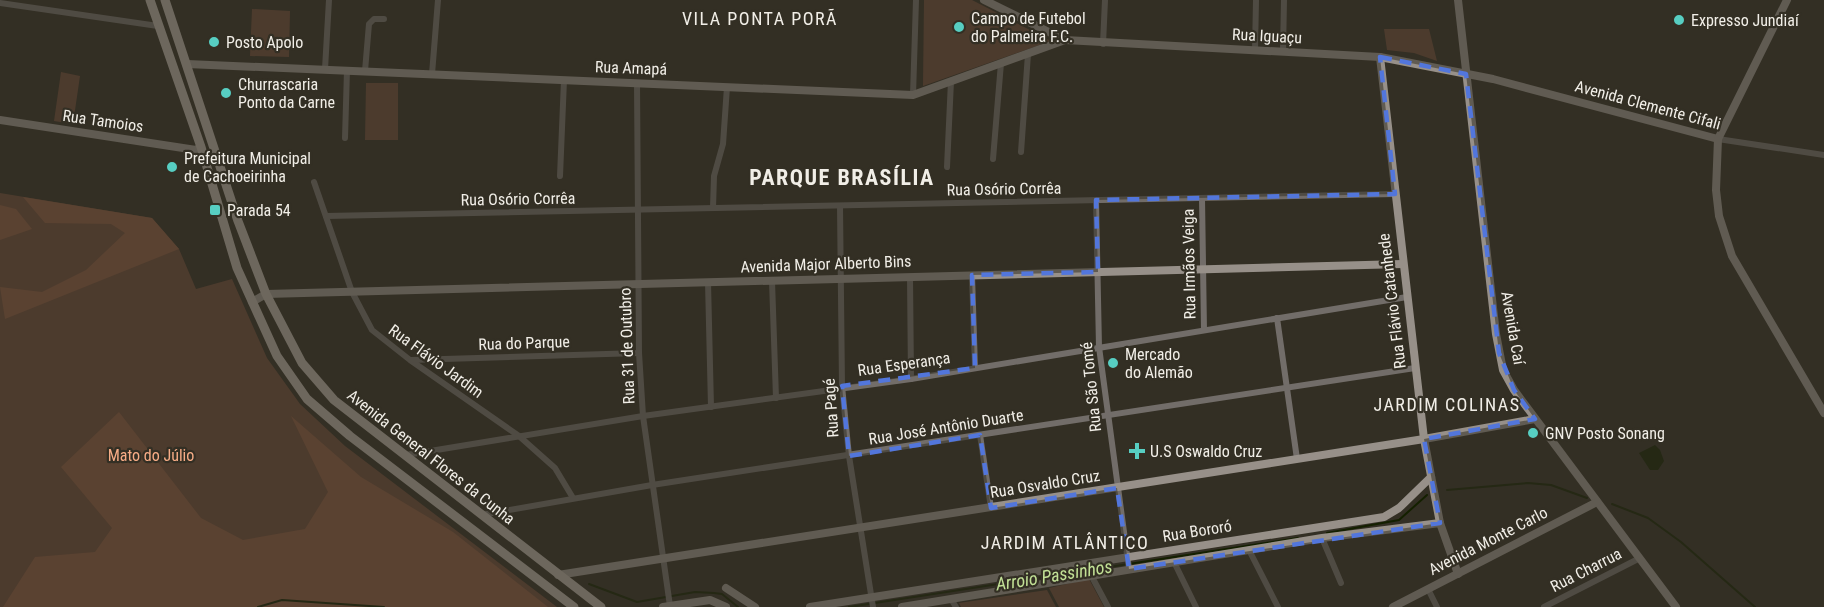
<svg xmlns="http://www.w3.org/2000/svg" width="1824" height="607" font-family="'Roboto Condensed',sans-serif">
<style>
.green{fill:#6c4938}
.forest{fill:#895a41}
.water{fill:#142000}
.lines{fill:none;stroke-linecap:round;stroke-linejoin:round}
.stream{stroke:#142000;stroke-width:2}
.street{stroke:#726d69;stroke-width:6}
.secondary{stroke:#979089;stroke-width:8}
.primary{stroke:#b4aba2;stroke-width:9}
.marked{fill:none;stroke:#5276dc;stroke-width:4.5;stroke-dasharray:12 8;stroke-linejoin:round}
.poi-dot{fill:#57cec2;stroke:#332f24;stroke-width:2}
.labels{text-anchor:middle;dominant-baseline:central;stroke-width:4.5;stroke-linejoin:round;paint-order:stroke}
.poi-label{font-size:16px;fill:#f1eee7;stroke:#332f24;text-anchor:start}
.street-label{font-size:16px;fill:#f1eee7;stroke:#332f24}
.park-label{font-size:16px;fill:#f7ac86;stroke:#332f24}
.neighbourhood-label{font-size:18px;letter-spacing:1.5px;fill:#f1eee7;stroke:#332f24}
.water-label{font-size:18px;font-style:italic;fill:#c2e196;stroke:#332f24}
.district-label{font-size:22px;font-weight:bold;letter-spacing:1.5px;fill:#f1eee7;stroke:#332f24}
</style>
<rect width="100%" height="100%" fill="#332f24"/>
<g class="green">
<polygon points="924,0 972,0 1051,41 923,86"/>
<polygon points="252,9 290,11 289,57 250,56"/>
<polygon points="1384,29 1429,29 1437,61 1414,53 1387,50"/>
<polygon points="61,72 80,76 73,124 54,121"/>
<polygon points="366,83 398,83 398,140 365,140"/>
<polygon points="0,193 152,218 179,249 196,289 232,279 267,358 300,404 345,446 557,607 0,607"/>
<polygon points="1089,579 1104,607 1059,607 1049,588"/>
<polygon points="1047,590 1056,607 961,607 959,603"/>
</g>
<g class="forest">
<polygon points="23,197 152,218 179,249 5,319 0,287 42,292 86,270 125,233 111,224 45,223"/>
<polygon points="0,205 16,209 32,229 0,240"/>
<polygon points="119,412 201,518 243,540 305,529 328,492 291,416 361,477 453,532 548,607 3,607 35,557 95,552 112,528 61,467"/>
</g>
<polygon class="water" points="1655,445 1660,450 1664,461 1658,470 1650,470 1639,453"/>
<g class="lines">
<g class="stream">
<polyline points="1447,490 1528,483 1551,485 1587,498"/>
<polyline points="1612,504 1648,518 1681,542 1755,607"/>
<polyline points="1327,533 1399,520 1427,495"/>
<polyline points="589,584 637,602 695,592 714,593 722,594 738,607"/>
<polyline points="258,607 282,600 384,607"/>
<polyline points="849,607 1298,538"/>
</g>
<g class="street">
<polyline points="0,3 158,26"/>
<polyline points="1103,44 1105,0"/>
<polyline points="1255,51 1256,0"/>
<polyline points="1283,52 1284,0"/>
<polyline points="325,69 329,0"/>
<polyline points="365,71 369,24 374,19 384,19"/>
<polyline points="432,74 438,0"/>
<polyline points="637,83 639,353 643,416 670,606"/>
<polyline points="913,95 916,0"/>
<polyline points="345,138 347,70"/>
<polyline points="1718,139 1824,155"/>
<polyline points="1021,152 1028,54"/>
<polyline points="993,159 1001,63"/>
<polyline points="947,167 951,81"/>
<polyline points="560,176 564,80"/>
<polyline points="314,182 352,292 372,330 410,360 519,436 555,468 573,498"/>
<polyline points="1202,198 1204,330"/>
<polyline points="1096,200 1099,347 1129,569"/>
<polyline points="840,206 842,386 849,456 873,607"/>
<polyline points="713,208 714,176 723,144 727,87"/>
<polyline points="326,216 1395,194"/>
<polyline points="972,275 975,368"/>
<polyline points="910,277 911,379"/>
<polyline points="772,281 776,398"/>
<polyline points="708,282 711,407"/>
<polyline points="1277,318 1297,459"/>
<polyline points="411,360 639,353"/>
<polyline points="980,435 991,508"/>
<polyline points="406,455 643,416 911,379 1407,297"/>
<polyline points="481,515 652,485 1415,368"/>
<polyline points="1322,538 1341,583"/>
<polyline points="1249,550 1278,607"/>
<polyline points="1174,562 1196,607"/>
<polyline points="1091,575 1108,607"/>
<polyline points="1428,589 1437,607"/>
<polyline points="951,599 956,607"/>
<polyline points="1544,607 1640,558"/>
</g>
<g class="secondary">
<polyline points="984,0 1065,40 1380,57 1493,79 1718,139"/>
<polyline points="1458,0 1496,334 1503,370 1514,390 1676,607"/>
<polyline points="1787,0 1718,139 1716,190 1719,216 1732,256 1824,413"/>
<polyline points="1380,57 1424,439 1440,523 1458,574"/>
<polyline points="187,64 913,95 1065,40"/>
<polyline points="0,120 196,150 201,147"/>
<polyline points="252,302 266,294 1403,264"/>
<polyline points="558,575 1424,439 1535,419"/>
<polyline points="726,588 755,607"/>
<polyline points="663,607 710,600 726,607"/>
<polyline points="810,607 1384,517 1399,508 1431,477"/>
<polyline points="902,607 1322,538 1440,523"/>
<polyline points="1393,607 1597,502"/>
</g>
<g class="primary">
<polyline points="150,0 201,147 237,268 277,356 307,399 350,436 574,607"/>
<polyline points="165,0 238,221 266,294 302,363 334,400 601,607"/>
</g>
</g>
<path d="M0 0H1824V607H0ZM1380,57L1466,74L1499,353L1514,390L1535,419L1424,439L1440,523L1129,569L1117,488L991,508L980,435L849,456L842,386L975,368L972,275L1098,272L1096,200L1395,194Z" fill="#332f24" fill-opacity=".55" fill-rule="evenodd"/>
<path class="marked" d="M1380,57L1466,74L1499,353L1514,390L1535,419L1424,439L1440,523L1129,569L1117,488L991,508L980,435L849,456L842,386L975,368L972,275L1098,272L1096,200L1395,194Z"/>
<g class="poi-dot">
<circle cx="1679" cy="20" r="6"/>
<circle cx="959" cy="27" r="6"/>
<circle cx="214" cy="42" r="6"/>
<circle cx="226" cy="93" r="6"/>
<circle cx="172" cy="167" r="6"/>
<rect x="209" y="204" width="12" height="12" rx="3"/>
<circle cx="1113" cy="363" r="6"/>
<circle cx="1533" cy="433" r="6"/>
<path d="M1134 442h6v6h6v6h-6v6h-6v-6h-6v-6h6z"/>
</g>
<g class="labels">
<g class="poi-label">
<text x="971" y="18">Campo de Futebol<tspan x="971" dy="18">do Palmeira F.C.</tspan></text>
<text x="1691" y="20">Expresso Jundiaí</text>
<text x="226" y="42">Posto Apolo</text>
<text x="238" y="84">Churrascaria<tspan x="238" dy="18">Ponto da Carne</tspan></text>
<text x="184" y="158">Prefeitura Municipal<tspan x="184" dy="18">de Cachoeirinha</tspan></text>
<text x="227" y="210">Parada 54</text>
<text x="1125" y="354">Mercado<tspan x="1125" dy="18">do Alemão</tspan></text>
<text x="1545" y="433">GNV Posto Sonang</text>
<text x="1150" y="451">U.S Oswaldo Cruz</text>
</g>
<g class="street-label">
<text transform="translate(1267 36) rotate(3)">Rua Iguaçu</text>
<text transform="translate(631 68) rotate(2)">Rua Amapá</text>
<text transform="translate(1648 105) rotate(15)">Avenida Clemente Cifali</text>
<text transform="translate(103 121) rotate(8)">Rua Tamoios</text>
<text transform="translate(1004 189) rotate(-1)">Rua Osório Corrêa</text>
<text transform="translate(518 199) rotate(-1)">Rua Osório Corrêa</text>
<text transform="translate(826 264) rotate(-2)">Avenida Major Alberto Bins</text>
<text transform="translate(1189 264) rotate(-91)">Rua Irmãos Veiga</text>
<text transform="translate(1392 301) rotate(-97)">Rua Flávio Catanhede</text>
<text transform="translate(1513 328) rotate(80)">Avenida Caí</text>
<text transform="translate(524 343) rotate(-2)">Rua do Parque</text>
<text transform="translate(627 346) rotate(-92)">Rua 31 de Outubro</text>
<text transform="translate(436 361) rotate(36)">Rua Flávio Jardim</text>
<text transform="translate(904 364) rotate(-8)">Rua Esperança</text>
<text transform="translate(1091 387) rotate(-96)">Rua São Tomé</text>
<text transform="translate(831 408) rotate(-94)">Rua Pagé</text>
<text transform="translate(946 427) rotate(-9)">Rua José Antônio Duarte</text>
<text transform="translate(431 457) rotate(38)">Avenida General Flores da Cunha</text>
<text transform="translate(1045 484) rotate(-9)">Rua Osvaldo Cruz</text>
<text transform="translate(1197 531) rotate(-9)">Rua Bororó</text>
<text transform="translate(1488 541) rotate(-27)">Avenida Monte Carlo</text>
<text transform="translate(1586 570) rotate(-27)">Rua Charrua</text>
</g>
<g class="park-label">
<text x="151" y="455">Mato do Júlio</text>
</g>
<g class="neighbourhood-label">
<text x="760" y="18">VILA PONTA PORÃ</text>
<text x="1447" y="404">JARDIM COLINAS</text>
<text x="1065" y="542">JARDIM ATLÂNTICO</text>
</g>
<g class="water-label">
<text transform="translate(1054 575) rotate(-9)">Arroio Passinhos</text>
</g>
<g class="district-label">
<text x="842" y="177">PARQUE BRASÍLIA</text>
</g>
</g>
</svg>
